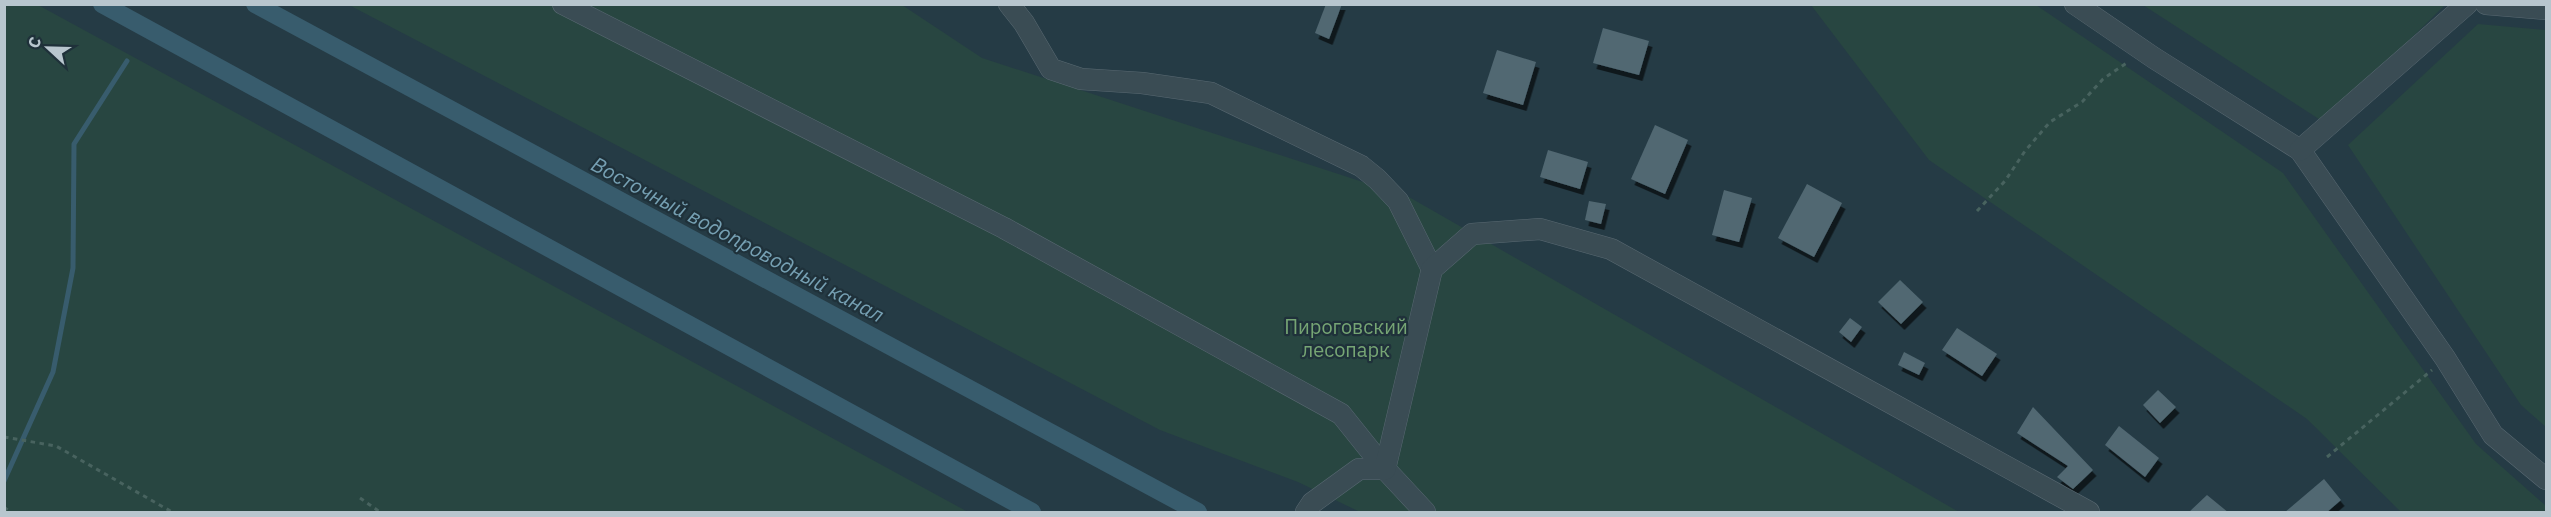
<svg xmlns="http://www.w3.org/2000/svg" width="2551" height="517" font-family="'IBM Plex Sans',sans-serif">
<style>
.green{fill:#284641}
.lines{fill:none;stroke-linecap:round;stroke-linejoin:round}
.stream{stroke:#385c6d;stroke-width:5}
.canal{stroke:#385c6d;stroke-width:18}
.building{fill:#516872;filter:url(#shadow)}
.minor-casing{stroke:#596972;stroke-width:22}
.path{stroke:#48635f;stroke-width:3;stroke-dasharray:4.5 4.5;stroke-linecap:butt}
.minor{stroke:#3a4c54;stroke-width:21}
.labels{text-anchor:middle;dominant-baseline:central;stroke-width:4.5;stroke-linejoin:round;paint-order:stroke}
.park-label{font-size:20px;fill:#76a574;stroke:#1f313a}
.water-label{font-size:21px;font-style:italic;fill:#76a0b3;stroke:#1f313a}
</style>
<defs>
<filter id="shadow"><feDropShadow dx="3.5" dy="6" stdDeviation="0" flood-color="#0009"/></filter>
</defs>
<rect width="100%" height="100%" fill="#253b45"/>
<g class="green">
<polygon points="4,5 38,5 968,512 5,512"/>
<polygon points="349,5 902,5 982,58 1409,197 1959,512 1360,512 1298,482 1160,430"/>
<polygon points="1811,5 2036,5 2283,173 2476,444 2546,506 2546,512 2401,512 2307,419 1929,160"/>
<polygon points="2143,5 2445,5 2325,123"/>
<polygon points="2478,24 2546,30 2546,427 2521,405 2348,145"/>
</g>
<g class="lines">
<polyline class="stream" points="4,481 53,372 73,268 74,144 127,61"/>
<g class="canal">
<polyline points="102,4 1032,512"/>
<polyline points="255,4 1198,512"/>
</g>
</g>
<g class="building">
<polygon points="1326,4 1342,4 1329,39 1315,33"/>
<polygon points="1603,28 1649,41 1639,75 1593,63"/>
<polygon points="1497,50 1536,62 1523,105 1483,93"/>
<polygon points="1655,125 1688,140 1665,194 1631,179"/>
<polygon points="1548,150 1588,162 1580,189 1540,177"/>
<polygon points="1807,184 1842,203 1814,257 1778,238"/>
<polygon points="1724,190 1752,198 1739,242 1712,235"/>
<polygon points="1589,201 1606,204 1601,224 1585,220"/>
<polygon points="1900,280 1923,302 1901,324 1878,302"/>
<polygon points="1850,318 1862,327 1851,342 1839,332"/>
<polygon points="1957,328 1997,354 1982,376 1942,350"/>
<polygon points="1904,352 1925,363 1919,375 1898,365"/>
<polygon points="2158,390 2176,407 2160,423 2143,405"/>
<polygon points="2033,407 2093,470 2073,489 2057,477 2068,466 2017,433"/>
<polygon points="2119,426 2159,458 2145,477 2105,445"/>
<polygon points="2324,479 2341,500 2326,513 2284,513"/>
<polygon points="2207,495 2229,513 2188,513"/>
</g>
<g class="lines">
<g class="minor-casing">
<g id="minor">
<polyline points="563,4 1004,228 1341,414 1385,469 1425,512"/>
<polyline points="1009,4 1024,23 1051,69 1081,79 1142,83 1211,93 1361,166 1377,179 1398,201 1432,269"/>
<polyline points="2075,4 2154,58 2300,150 2445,358 2493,435 2546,479"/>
<polyline points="2486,4 2546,9"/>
<polyline points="2300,150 2467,4"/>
<polyline points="1306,512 1312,503 1359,469 1385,469 1432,269 1472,234 1540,229 1611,249 2089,512"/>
</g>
</g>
<g class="path">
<polyline points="1977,211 2005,181 2025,151 2050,122 2082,102 2103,79 2128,62"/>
<polyline points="4,437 56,446 172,512"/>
<polyline points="2327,457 2432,370"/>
<polyline points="360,498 380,512"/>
<polyline points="4,507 10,512"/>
</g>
<use href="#minor" class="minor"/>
</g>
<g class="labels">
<g class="park-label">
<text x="1346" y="326">Пироговский<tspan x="1346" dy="23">лесопарк</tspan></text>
</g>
<g class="water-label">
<text transform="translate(738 239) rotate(28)">Восточный водопроводный канал</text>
</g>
</g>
<rect width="2551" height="517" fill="none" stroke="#b8c6ce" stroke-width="12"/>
<g transform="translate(48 48) rotate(292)" stroke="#1f313a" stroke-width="4.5" paint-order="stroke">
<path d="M0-4.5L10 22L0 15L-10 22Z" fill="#b8c6ce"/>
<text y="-9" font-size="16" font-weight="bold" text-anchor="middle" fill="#b8c6ce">С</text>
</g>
</svg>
